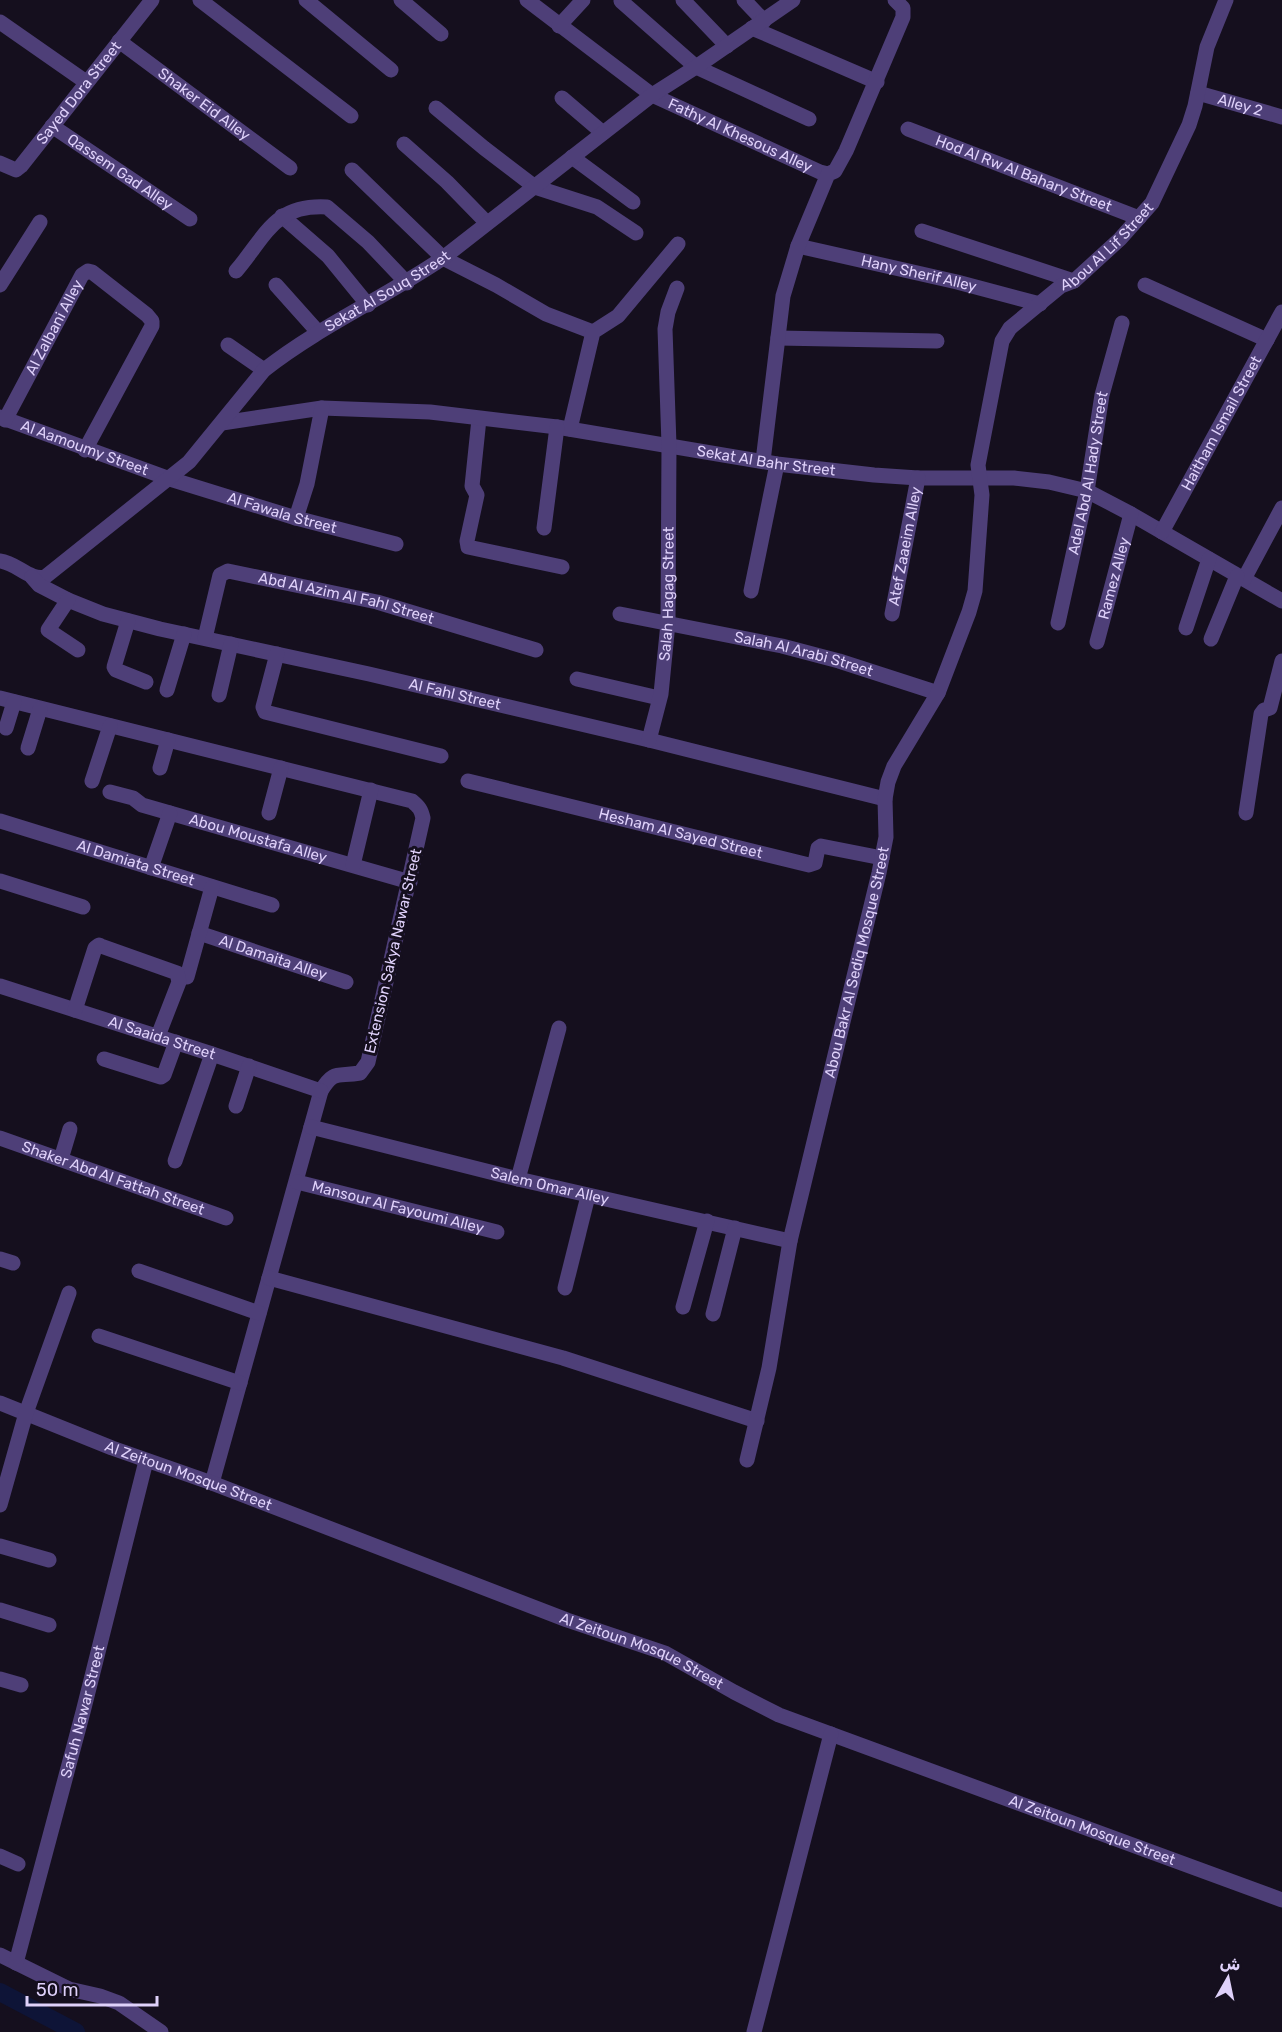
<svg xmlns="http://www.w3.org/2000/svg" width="1282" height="2032" font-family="Rubik,'Noto Sans Arabic',sans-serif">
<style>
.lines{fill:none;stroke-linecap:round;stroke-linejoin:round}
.canal{stroke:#0e1437;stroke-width:18}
.minor{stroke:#4e3f78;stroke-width:15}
.labels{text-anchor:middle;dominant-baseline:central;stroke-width:6;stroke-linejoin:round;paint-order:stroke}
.street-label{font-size:15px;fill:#dfd1fa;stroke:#150f1e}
</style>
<rect width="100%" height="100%" fill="#150f1e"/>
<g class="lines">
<polyline class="canal" points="0,1992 76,2032"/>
<g class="minor">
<polyline points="200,0 351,116"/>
<polyline points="306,0 391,70"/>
<polyline points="401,0 441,34"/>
<path id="s1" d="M527,0L652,95L820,172L828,174"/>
<polyline points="683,0 727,46"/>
<polyline points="744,0 764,21"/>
<polyline points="621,1 696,67 809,119"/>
<polyline points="0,22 86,82"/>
<polyline points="559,26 583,0"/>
<polyline points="752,28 877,82"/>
<path id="s2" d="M119,41L290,168"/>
<path id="s3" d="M1198,93L1282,117"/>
<polyline points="562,98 603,133"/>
<polyline points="436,108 484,148 535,187 597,207 636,233"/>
<path id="s4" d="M52,126L190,219"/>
<path id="s5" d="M908,129L1139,218"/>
<polyline points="404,144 447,182 487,223"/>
<polyline points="572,157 633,202"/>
<path id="s6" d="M0,163L16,170L21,166L152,0"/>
<polyline points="352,170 443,258 496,285 546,314 593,332"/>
<polyline points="282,216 328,256 368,305"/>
<polyline points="922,231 1074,281"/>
<path id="s7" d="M798,246L957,282L1040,304"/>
<path d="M236,271C266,236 274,204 327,207L368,242L407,283"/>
<polyline points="0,285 40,222"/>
<polyline points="276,285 318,332"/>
<polyline points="1145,285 1267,340"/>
<polyline points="778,338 937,341"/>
<polyline points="228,345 264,370"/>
<path id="s8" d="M0,417L170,479L296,518L396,544"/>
<polyline points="479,419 472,486 477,495 467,541 468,547 562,567"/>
<path id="s9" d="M5,420L82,275L88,271L92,272L147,315L152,321V326L85,450"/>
<path id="s10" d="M222,423L322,408L430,412L557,427L777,464L874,475L918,478H1014L1049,482L1087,491L1131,514L1282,601"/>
<polyline points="570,429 593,332 618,316 678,244"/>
<polyline points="763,461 783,296 798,246 828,174 835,171 846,151 903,17 903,8 895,0"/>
<polyline points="296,518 307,484 322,408"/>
<polyline points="544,528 557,427"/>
<path id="s11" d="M1162,532L1282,312"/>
<path id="s12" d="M0,561C17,563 30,581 45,577L189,462L264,370C320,326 384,298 443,258L652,95L696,67L793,0"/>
<path id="s13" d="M32,577L39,585L68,600L103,614L160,629L369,674L649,740L885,799"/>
<polyline points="1244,579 1282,508"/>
<polyline points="751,591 777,464"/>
<polyline points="68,600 48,630 78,650"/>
<path id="s14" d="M620,614L782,646L839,661L938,693"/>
<path id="s15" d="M892,614L918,478"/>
<polyline points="128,621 114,667 116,670 146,682"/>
<path id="s16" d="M1058,623L1087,491L1102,395L1122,323"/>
<polyline points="1186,628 1209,559"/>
<path id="s17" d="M205,638L220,575L228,571L377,602L536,650"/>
<polyline points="1211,639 1237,576"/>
<path id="s18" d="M1097,642L1131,514"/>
<polyline points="277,654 263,707 265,712 441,756"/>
<polyline points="577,679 659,698"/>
<polyline points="167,690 184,634"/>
<polyline points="219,695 231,644"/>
<path d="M0,698L412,801C419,807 421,809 423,818L368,1062L360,1073C338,1077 334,1069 321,1091L212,1483"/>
<polyline points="6,728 14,702"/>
<path id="s19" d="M649,740L661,694L668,623L669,445L665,329L668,312L677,288"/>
<polyline points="28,748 40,709"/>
<polyline points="160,768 168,740"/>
<polyline points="92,781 110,726"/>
<path id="s20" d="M468,781L809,865L815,863L818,848L821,846L882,858"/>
<path id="s21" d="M110,792L133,798L142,805L410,882"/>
<polyline points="269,813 281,768"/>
<polyline points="1246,813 1261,714 1264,710 1270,708 1282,661"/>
<path id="s22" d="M0,821L272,905"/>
<polyline points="353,865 371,790"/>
<polyline points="151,868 170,813"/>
<polyline points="0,881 83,907"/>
<path id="s23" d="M199,933L346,982"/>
<polyline points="187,977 212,887"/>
<path id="s24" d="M0,986L212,1054L321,1091"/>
<polyline points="75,1010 95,948 99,945 101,946 177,973 179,982 158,1036"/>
<polyline points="104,1059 161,1077 164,1075 176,1042"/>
<polyline points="236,1106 249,1066"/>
<path id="s25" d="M311,1127L518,1179L790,1241"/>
<path id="s26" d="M0,1138L226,1218"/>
<polyline points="61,1159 70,1129"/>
<polyline points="175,1161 212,1054"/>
<polyline points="518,1179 559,1028"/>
<path id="s27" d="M297,1182L497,1232"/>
<polyline points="0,1259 13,1263"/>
<polyline points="139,1271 259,1313"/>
<polyline points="269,1278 563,1358 757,1421"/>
<polyline points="565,1288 588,1196"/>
<polyline points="683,1307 707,1221"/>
<polyline points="713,1314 735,1228"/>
<polyline points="99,1336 240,1383"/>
<path id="s28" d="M0,1403L112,1448L212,1483L567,1620L665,1653L734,1692L779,1715L1282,1900"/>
<path id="s29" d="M747,1460L769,1368L790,1241L879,873L886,837L885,799L888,782L894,766L938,693L969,612L975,591L982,495L978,465L1002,341L1010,328L1061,286L1074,281L1120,239L1152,203L1189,125L1195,106L1207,47L1226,0"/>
<polyline points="0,1505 26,1413 69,1293"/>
<polyline points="0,1546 49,1560"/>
<polyline points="0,1610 49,1625"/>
<polyline points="0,1679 21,1685"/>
<polyline points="0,1856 18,1864"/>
<polyline points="0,1955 69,1989 100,1996 119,2003 161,2032"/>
<path id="s30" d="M16,1963L83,1712L146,1461"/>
<polyline points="754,2032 831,1734"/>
</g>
</g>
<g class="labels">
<g class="street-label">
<text stroke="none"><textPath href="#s6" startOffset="117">Sayed Dora Street</textPath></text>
<text stroke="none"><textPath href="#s2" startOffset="106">Shaker Eid Alley</textPath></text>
<text stroke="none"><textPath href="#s3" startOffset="44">Alley 2</textPath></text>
<text stroke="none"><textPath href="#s1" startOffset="254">Fathy Al Khesous Alley</textPath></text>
<text stroke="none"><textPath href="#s4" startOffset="82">Qassem Gad Alley</textPath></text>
<text stroke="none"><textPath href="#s5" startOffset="124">Hod Al Rw Al Bahary Street</textPath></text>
<text stroke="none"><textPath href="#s29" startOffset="1300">Abou Al Lif Street</textPath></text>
<text stroke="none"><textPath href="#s7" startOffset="124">Hany Sherif Alley</textPath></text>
<text stroke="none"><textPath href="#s12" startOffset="498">Sekat Al Souq Street</textPath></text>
<text stroke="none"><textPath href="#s9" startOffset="105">Al Zalbani Alley</textPath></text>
<text stroke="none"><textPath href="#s11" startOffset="124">Haitham Ismail Street</textPath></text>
<text stroke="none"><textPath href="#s8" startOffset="90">Al Aamoumy Street</textPath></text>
<text stroke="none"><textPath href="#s10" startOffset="549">Sekat Al Bahr Street</textPath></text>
<text stroke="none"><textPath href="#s16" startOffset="153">Adel Abd Al Hady Street</textPath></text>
<text stroke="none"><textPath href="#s8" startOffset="298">Al Fawala Street</textPath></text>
<text stroke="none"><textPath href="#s15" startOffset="69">Atef Zaaeim Alley</textPath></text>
<text stroke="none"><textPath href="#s18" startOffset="66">Ramez Alley</textPath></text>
<text stroke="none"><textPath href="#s19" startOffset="148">Salah Hagag Street</textPath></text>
<text stroke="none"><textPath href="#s17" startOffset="195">Abd Al Azim Al Fahl Street</textPath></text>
<text stroke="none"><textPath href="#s14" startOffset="188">Salah Al Arabi Street</textPath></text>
<text stroke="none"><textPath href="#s13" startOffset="442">Al Fahl Street</textPath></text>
<text stroke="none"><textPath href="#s20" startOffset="219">Hesham Al Sayed Street</textPath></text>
<text stroke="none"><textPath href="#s21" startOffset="156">Abou Moustafa Alley</textPath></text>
<text stroke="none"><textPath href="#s22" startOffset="142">Al Damiata Street</textPath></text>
<text transform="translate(393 951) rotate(-77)">Extension Sakya Nawar Street</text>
<text stroke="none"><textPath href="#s23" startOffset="78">Al Damaita Alley</textPath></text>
<text stroke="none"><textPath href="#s29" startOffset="510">Abou Bakr Al Sediq Mosque Street</textPath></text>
<text stroke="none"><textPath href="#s24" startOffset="170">Al Saaida Street</textPath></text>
<text stroke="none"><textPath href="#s26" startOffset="120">Shaker Abd Al Fattah Street</textPath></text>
<text stroke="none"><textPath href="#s25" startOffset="246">Salem Omar Alley</textPath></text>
<text stroke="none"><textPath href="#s27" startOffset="104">Mansour Al Fayoumi Alley</textPath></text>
<text stroke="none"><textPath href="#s28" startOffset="202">Al Zeitoun Mosque Street</textPath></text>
<text stroke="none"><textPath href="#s28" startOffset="688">Al Zeitoun Mosque Street</textPath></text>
<text stroke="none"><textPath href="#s30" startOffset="260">Safuh Nawar Street</textPath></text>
<text stroke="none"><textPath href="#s28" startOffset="1174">Al Zeitoun Mosque Street</textPath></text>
</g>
</g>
<g transform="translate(1228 1978) rotate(9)" stroke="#150f1e" stroke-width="4.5" paint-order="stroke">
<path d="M0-4.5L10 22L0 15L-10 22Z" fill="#dfd1fa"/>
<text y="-9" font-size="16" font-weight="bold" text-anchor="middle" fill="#dfd1fa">ش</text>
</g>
<path d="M27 1996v9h130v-9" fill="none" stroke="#dfd1fa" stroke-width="3"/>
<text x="36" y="1996" font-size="18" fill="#dfd1fa" stroke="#150f1e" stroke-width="4.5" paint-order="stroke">50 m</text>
</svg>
